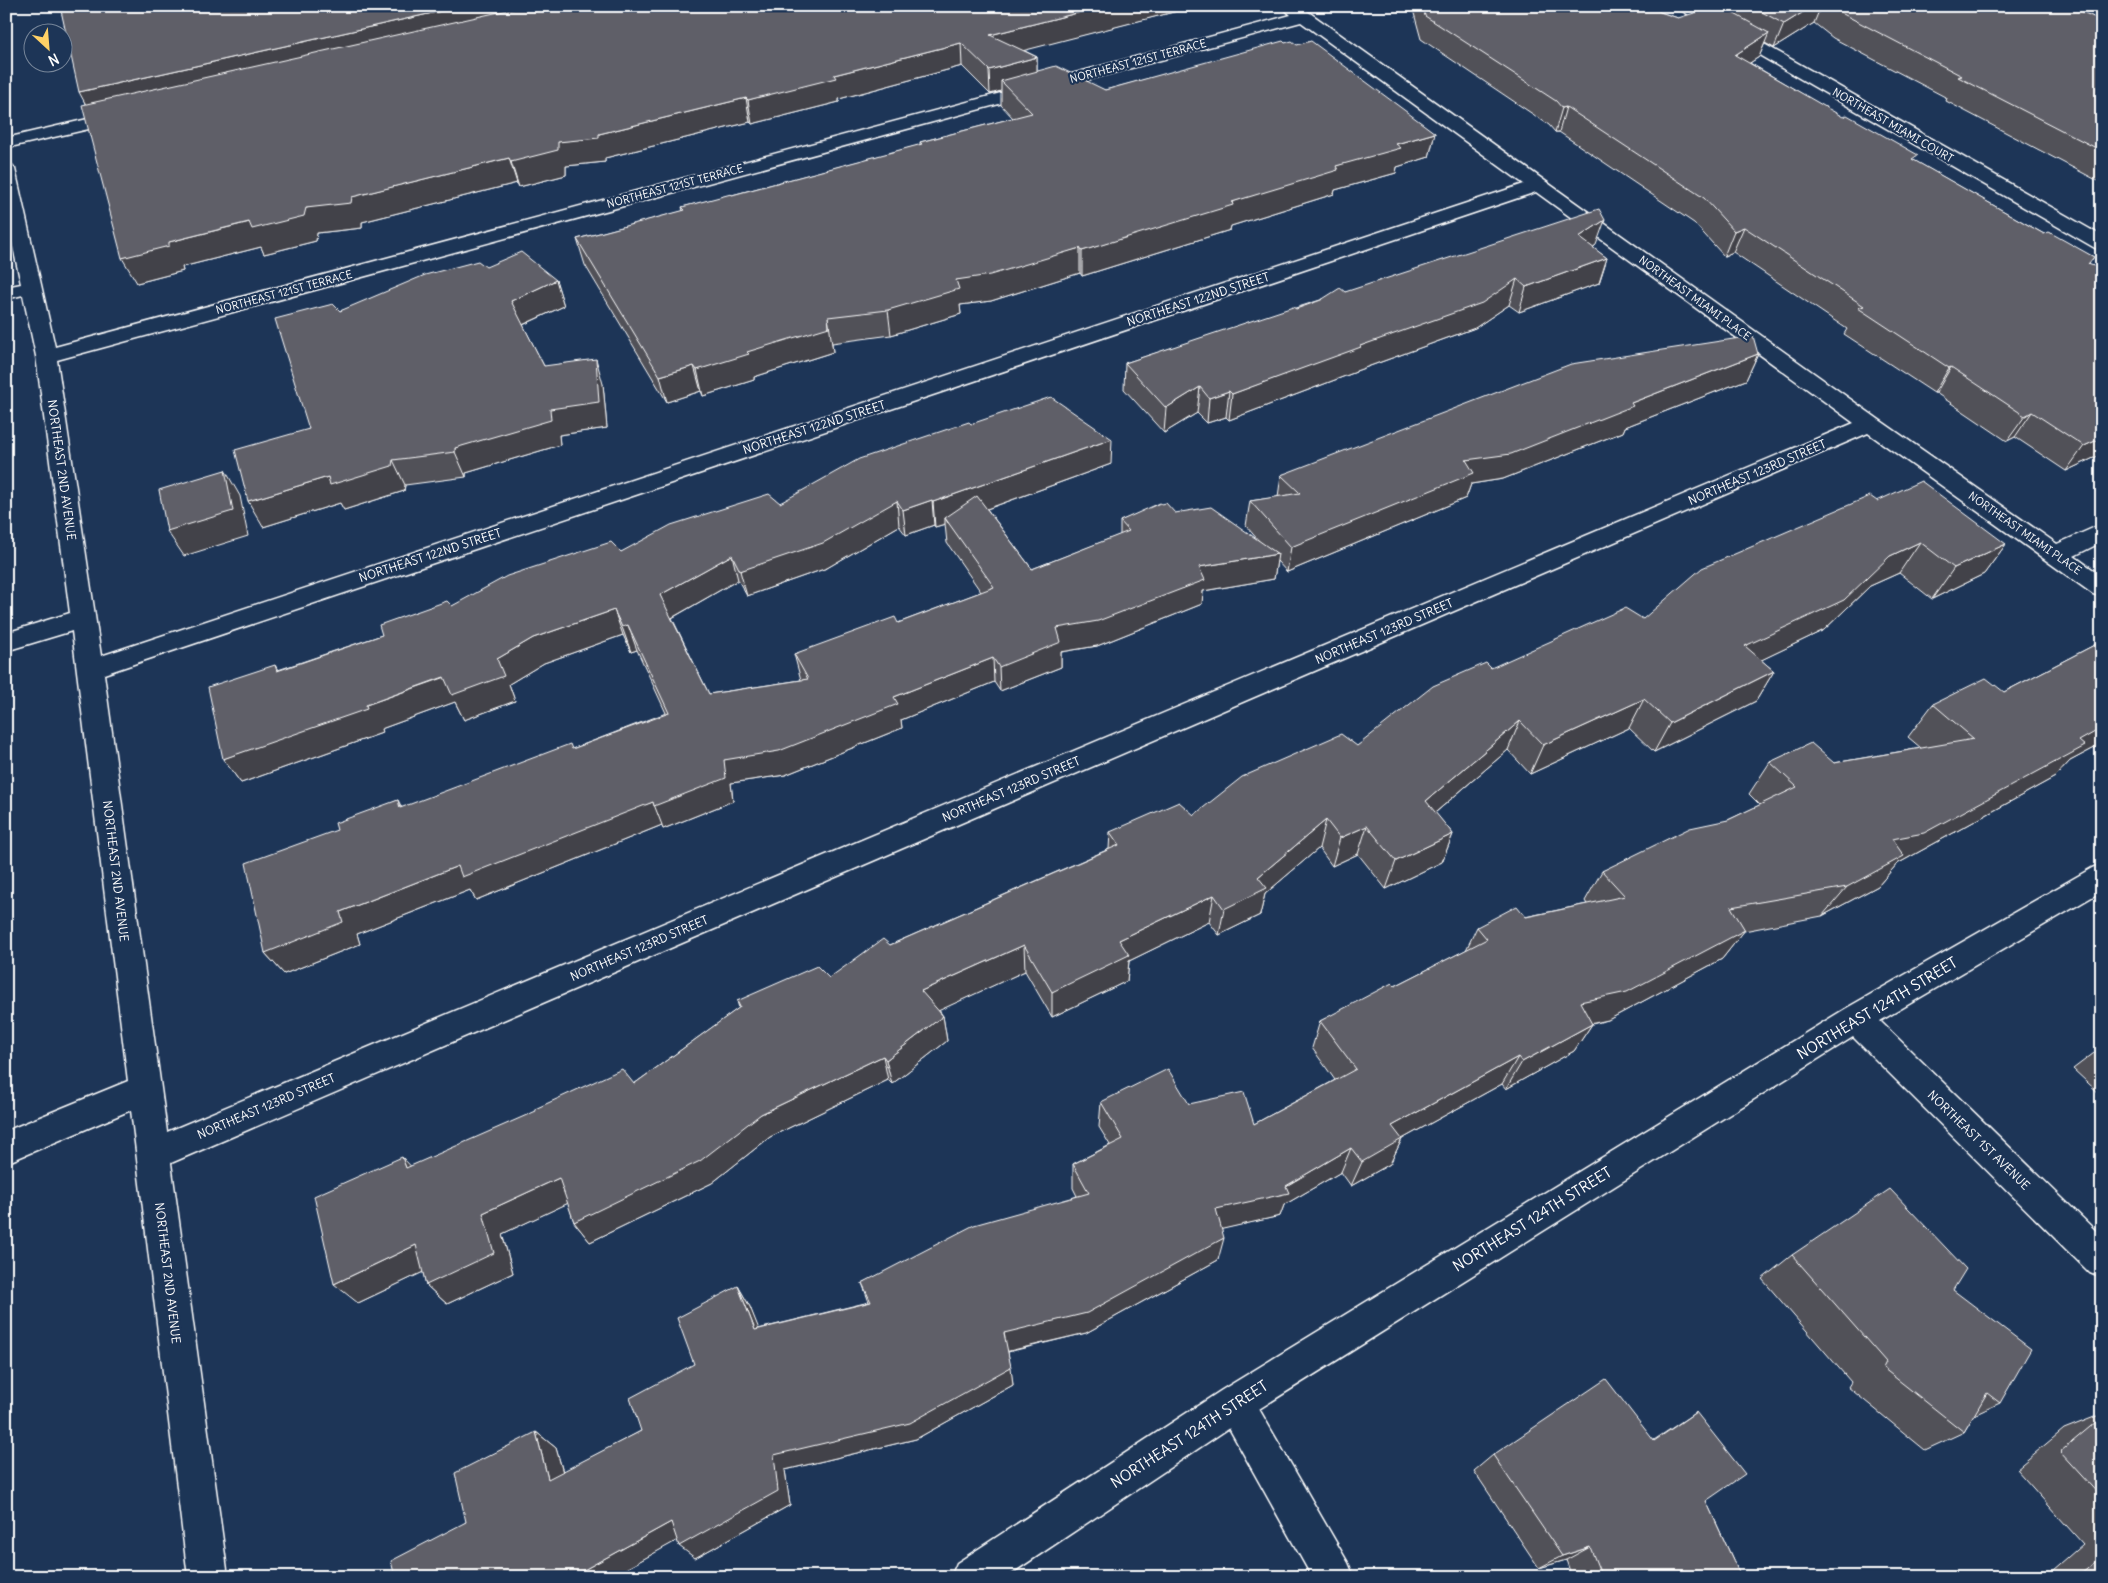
<svg xmlns="http://www.w3.org/2000/svg" width="2108" height="1583" font-family="Delius,sans-serif">
<style>
.lines{fill:none;stroke-linecap:round;stroke-linejoin:round}
.minor-casing{stroke:#fff;stroke-width:3}
.minor{fill:#1d3557;fill-rule:evenodd}
.wall{fill:#515159;stroke:#fff;fill-rule:evenodd}
.shaded-wall{fill:#424249;stroke:#fff}
.building{fill:#5e5e68;stroke:#fff}
.labels{text-anchor:middle;dominant-baseline:central;stroke-width:4.5;stroke-linejoin:round;paint-order:stroke}
.far-street-label{font-size:11px;fill:#fff;stroke:#1d3557}
.street-label{font-size:12px;fill:#fff;stroke:#1d3557}
.near-street-label{font-size:15px;fill:#fff;stroke:#1d3557}
</style>
<rect width="100%" height="100%" fill="#1d3557"/>
<filter id="ink" filterUnits="userSpaceOnUse"><feTurbulence type="fractalNoise" baseFrequency=".02" numOctaves="2"/><feDisplacementMap in="SourceGraphic" scale="10" xChannelSelector="R" yChannelSelector="G"/><feConvolveMatrix kernelMatrix="1 2 1 2 8 2 1 2 1" color-interpolation-filters="sRGB"/></filter>
<g filter="url(#ink)">
<g class="lines">
<g class="minor-casing">
<g id="minor">
<path d="M1281,6H1300L1310,13L1878,419L2057,544L2102,524V542L2074,556L2102,576V597L2093,594L1868,433L171,1163L228,1577H188L131,1110L6,1163V1131L128,1081L72,631L6,651V633L70,613L36,356L23,295L6,299V287L21,284L6,214V164L12,165L15,169L55,347L1291,15ZM1301,22L1524,184L101,656L57,360ZM1536,192L1854,423L167,1132L104,674Z"/>
<polygon points="1677,6 1697,6 2102,236 2102,250 2095,248 1679,9"/>
<polygon points="122,111 128,112 131,116 128,120 6,148 6,138"/>
<polygon points="2102,864 2102,891 1880,1021 2102,1237 2102,1278 2090,1273 1853,1037 1259,1409 1348,1563 1354,1577 1312,1577 1229,1428 1006,1577 951,1577 957,1563 1222,1390 1845,1009 2092,868"/>
</g>
</g>
<use href="#minor" class="minor"/>
</g>
<g class="wall">
<polygon points="60,6 1197,6 1023,50 1037,57 1037,71 1105,90 1285,43 1435,133 1429,157 1397,167 1396,173 1335,190 1334,194 1231,226 1230,230 1082,276 1080,273 991,301 960,305 961,314 891,335 832,343 833,352 754,377 754,380 703,396 701,391 667,402 585,265 577,239 683,211 682,207 732,195 920,145 920,142 1013,118 1001,105 1001,91 990,94 962,66 839,99 839,102 752,124 750,122 605,158 605,162 566,166 566,175 519,187 517,183 362,222 362,228 317,233 316,241 264,254 261,247 182,267 183,271 137,283 85,104"/>
<polygon points="1412,6 1651,6 1660,12 1678,18 1734,14 1737,6 2070,6 2102,21 2102,183 1946,101 1947,98 1833,38 1814,23 1774,48 1765,43 1759,57 1750,63 1915,161 2044,234 2094,257 2089,264 2102,454 2066,471 2015,437 2007,441 1936,393 1934,393 1844,334 1847,329 1733,252 1724,256 1694,223 1559,132 1555,132 1549,125 1421,39"/>
<polygon points="1596,245 1593,248 1607,258 1599,283 1519,312 1509,305 1475,328 1356,371 1356,372 1229,420 1226,417 1207,423 1197,413 1164,433 1124,389 1125,363 1345,292"/>
<polygon points="486,267 556,280 564,306 523,325 544,366 603,384 607,428 559,435 560,445 466,473 466,477 405,485 404,491 344,510 340,503 263,527 309,429 340,311"/>
<path d="M1758,354L1746,380L1625,427L1623,432L1503,479L1471,484L1466,498L1287,572L1277,561L1274,579L1203,591L1202,604L1097,646L1061,652V667L1000,691L994,682L901,720L902,728L785,775L731,783L733,801L663,829L662,825L476,900L470,890L357,934L360,944L284,974L265,953L337,830L398,800L402,808L572,749L666,713L637,650L631,652L623,635L544,663L509,684L515,701L464,720L455,702L381,729L382,733L241,783L223,759L275,665L278,670L382,635L452,606L621,552L780,503L971,424L1111,464L987,509L1032,569L1120,535V521L1162,504L1175,513L1259,541L1246,526L1250,501L1278,497L1281,475ZM945,524L947,543L981,592L898,623L794,654L801,680L709,694L672,618L738,580L747,596L827,568L899,526L906,535L934,525L935,527Z"/>
<polygon points="1877,501 2006,544 1984,574 1932,599 1899,573 1870,586 1824,630 1761,660 1774,671 1756,701 1654,752 1629,728 1530,774 1508,750 1435,813 1453,834 1442,862 1386,889 1358,854 1332,866 1319,848 1265,894 1260,915 1219,935 1209,922 1129,961 1127,981 1052,1017 1025,971 939,1010 943,1016 947,1041 892,1084 888,1080 770,1137 712,1183 590,1242 574,1222 568,1203 502,1234 513,1273 447,1304 426,1285 423,1272 358,1303 411,1166 634,1084 739,1008 737,1001 829,978 890,945 1109,849 1110,832 1194,815 1357,746 1491,668 1643,619"/>
<polygon points="2102,641 2102,744 2070,761 2055,777 1897,864 1878,886 1822,916 1744,931 1722,959 1608,1020 1592,1024 1574,1051 1506,1089 1502,1084 1402,1139 1390,1164 1351,1186 1341,1172 1284,1205 1280,1216 1221,1229 1218,1260 1086,1333 1008,1352 1013,1385 916,1439 785,1470 790,1505 695,1558 677,1540 611,1577 395,1577 466,1522 536,1432 556,1448 563,1472 641,1431 694,1364 738,1286 750,1307 758,1329 869,1302 862,1283 1077,1196 1073,1188 1073,1164 1110,1145 1099,1127 1101,1102 1189,1104 1254,1124 1335,1080 1312,1048 1320,1021 1395,986 1466,950 1477,927 1587,904 1585,901 1602,871 1728,820 1760,805 1749,794 1770,762 1834,763 1921,748 1908,737 1933,704 2004,692"/>
<polygon points="2102,1047 2102,1096 2073,1069"/>
<polygon points="1792,1255 1953,1290 2000,1403 1974,1415 1964,1432 1925,1450 1848,1387 1851,1382 1762,1279"/>
<polygon points="1696,1412 1706,1501 1741,1577 1572,1577 1566,1560 1539,1568 1474,1471 1493,1455 1654,1440"/>
<polygon points="2102,1414 2102,1577 2045,1577 2083,1544 2016,1469 2064,1429"/>
</g>
<g class="shaded-wall">
<polygon points="464,6 574,6 92,116 79,92"/>
<polygon points="1105,6 1197,6 991,59 990,35"/>
<polygon points="1813,6 1821,6 1814,23 1774,48 1784,24"/>
<polygon points="1769,33 1759,57 1725,79 1735,55"/>
<polygon points="961,43 962,66 839,99 839,102 752,124 748,100 834,75"/>
<polygon points="1037,57 1037,81 1001,81 1001,91 990,94 989,70"/>
<polygon points="746,98 750,122 605,158 605,162 566,166 566,175 519,187 511,162 558,142 599,134"/>
<polygon points="1566,107 1559,132 1555,132 1562,108"/>
<polygon points="1435,133 1429,157 1397,167 1396,173 1335,190 1334,194 1231,226 1230,230 1082,276 1082,251 1232,202 1336,166 1396,144"/>
<polygon points="509,158 517,183 362,222 362,228 317,233 316,241 264,254 261,247 182,267 183,271 137,283 122,258 169,242"/>
<polygon points="1605,220 1596,245 1571,263 1579,237"/>
<polygon points="1744,227 1733,252 1724,256 1734,231"/>
<polygon points="1080,248 1080,273 991,301 960,305 961,314 891,335 888,310 956,280"/>
<polygon points="1607,258 1599,283 1519,312 1526,287"/>
<polygon points="1517,279 1509,305 1475,328 1356,371 1356,372 1229,420 1232,394 1360,346"/>
<polygon points="556,280 564,306 520,326 511,301"/>
<polygon points="828,317 833,352 754,377 754,380 703,396 697,370 747,352"/>
<polygon points="1758,354 1746,380 1625,427 1623,432 1503,479 1471,484 1466,498 1287,572 1291,547 1466,460 1631,403"/>
<polygon points="596,359 603,384 607,428 559,435 560,445 466,473 466,477 455,452 455,448 550,409"/>
<polygon points="694,366 701,391 667,402 660,376"/>
<polygon points="1951,367 1936,393 1934,393 1949,368"/>
<polygon points="1200,387 1197,413 1164,433 1166,408"/>
<polygon points="1229,391 1226,417 1207,423 1209,398"/>
<polygon points="2032,412 2015,437 2007,441 2025,416"/>
<polygon points="2102,438 2102,454 2066,471 2084,446"/>
<polygon points="1112,439 1111,464 948,523 945,518 945,524 935,527 933,502"/>
<polygon points="393,460 405,485 404,491 344,510 340,503 263,527 248,501 328,477"/>
<polygon points="225,470 240,496 248,536 184,556 167,531"/>
<polygon points="932,500 934,525 906,535 903,510"/>
<polygon points="897,501 899,526 827,568 747,596 740,571"/>
<polygon points="1920,542 1899,573 1870,586 1824,630 1728,676 1745,646 1890,556"/>
<polygon points="2006,544 1984,574 1932,599 1954,568"/>
<polygon points="1278,554 1274,579 1203,591 1202,604 1097,646 1061,652 1061,667 1000,691 999,667 1057,628 1199,567"/>
<polygon points="732,555 738,580 668,620 660,595"/>
<polygon points="614,610 623,635 544,663 509,684 515,701 464,720 455,702 381,729 382,733 241,783 223,759 366,705 497,659 533,638"/>
<polygon points="628,625 637,650 631,652 622,627"/>
<polygon points="993,658 994,682 901,720 902,728 785,775 731,783 733,801 663,829 654,806 724,760 894,697"/>
<polygon points="1774,671 1756,701 1654,752 1670,723"/>
<polygon points="1644,699 1629,728 1530,774 1543,745"/>
<polygon points="1520,721 1508,750 1415,830 1426,801"/>
<polygon points="2102,728 2102,744 2070,761 2055,777 1897,864 1878,886 1822,916 1847,887 1892,839"/>
<polygon points="653,802 662,825 476,900 470,890 357,934 360,944 284,974 265,953 340,912 458,866"/>
<polygon points="1326,820 1319,848 1265,894 1260,915 1219,935 1224,909 1258,877"/>
<polygon points="1367,826 1358,854 1332,866 1340,838"/>
<polygon points="1453,834 1442,862 1386,889 1396,861"/>
<polygon points="1214,895 1209,922 1129,961 1127,981 1052,1017 1052,992 1119,940"/>
<polygon points="1745,930 1722,959 1608,1020 1563,1030 1580,1002"/>
<polygon points="1024,945 1025,971 925,1017 921,991"/>
<polygon points="943,1016 947,1041 892,1084 886,1060"/>
<polygon points="1592,1024 1574,1051 1506,1089 1522,1062"/>
<polygon points="883,1056 888,1080 770,1137 712,1183 590,1242 574,1222 761,1114"/>
<polygon points="1518,1057 1502,1084 1402,1139 1390,1164 1351,1186 1362,1162 1392,1126"/>
<polygon points="1351,1148 1341,1172 1284,1205 1280,1216 1210,1232 1216,1209 1286,1186"/>
<polygon points="402,1157 423,1179 406,1168"/>
<polygon points="559,1178 575,1200 502,1234 513,1273 447,1304 426,1285 483,1213"/>
<polygon points="1224,1238 1218,1260 1086,1333 1005,1352 1004,1333"/>
<polygon points="416,1245 438,1265 358,1303 334,1284"/>
<polygon points="738,1286 750,1307 767,1349 755,1330"/>
<polygon points="1011,1367 1013,1385 916,1439 785,1470 790,1505 695,1558 679,1546 774,1455"/>
<polygon points="536,1432 556,1448 569,1494 548,1479"/>
<polygon points="671,1522 687,1535 611,1577 571,1577"/>
<polygon points="1590,1547 1566,1560 1539,1568 1562,1556"/>
</g>
<g class="building">
<polygon points="60,6 464,6 79,92"/>
<polygon points="526,6 1105,6 990,35 1037,57 989,70 961,43 834,75 836,78 748,100 746,98 599,134 599,138 558,142 558,150 511,162 509,158 352,197 351,203 306,208 304,216 252,229 249,222 169,242 169,246 122,258 82,105"/>
<polygon points="1423,6 1651,6 1660,12 1678,18 1717,6 1720,6 1769,33 1735,55 1843,117 1847,115 1918,155 1912,159 2044,234 2049,232 2094,257 2088,264 2102,269 2102,438 2084,446 2032,412 2025,416 1951,367 1949,368 1858,308 1864,306 1744,227 1734,231 1704,198 1566,107 1562,108 1556,101 1425,16"/>
<polygon points="1751,6 1813,6 1784,24"/>
<polygon points="1833,6 2070,6 2102,21 2102,151 1958,77 1962,76 1843,14"/>
<polygon points="1283,41 1285,43 1292,41 1297,45 1311,41 1435,133 1396,144 1401,148 1336,166 1338,170 1232,202 1233,205 1082,251 1080,248 990,275 956,280 959,289 888,310 828,317 829,327 747,352 749,354 697,370 694,366 660,376 577,239 685,210 682,207 731,194 732,195 922,144 920,142 1032,113 1001,81 1056,66 1105,90"/>
<polygon points="1599,209 1605,220 1579,237 1607,258 1526,287 1517,279 1482,303 1360,346 1361,347 1232,394 1229,391 1209,398 1200,387 1166,408 1125,363 1293,307 1296,309 1321,300 1340,288 1345,292"/>
<polygon points="521,252 556,280 511,301 544,366 596,359 599,402 550,409 551,420 455,448 455,452 393,460 392,466 330,485 328,477 248,501 235,450 309,429 275,319 333,304 340,311 425,275 478,261 486,267"/>
<polygon points="1753,336 1758,354 1631,403 1633,406 1511,454 1466,460 1474,473 1291,547 1250,501 1300,493 1281,475 1571,364"/>
<polygon points="1051,397 1112,439 933,502 932,500 903,510 897,501 823,543 740,571 732,555 660,595 709,694 808,679 794,654 895,617 898,623 994,587 945,518 977,496 1032,569 1129,531 1120,521 1160,503 1162,504 1166,503 1175,513 1211,507 1278,554 1199,567 1205,580 1098,621 1057,628 1061,642 999,667 993,658 894,697 898,704 779,751 724,760 726,778 654,806 653,802 462,877 458,866 340,912 343,922 265,953 246,863 337,830 335,823 398,800 400,808 570,744 572,749 669,713 628,625 622,627 614,610 533,638 497,659 504,676 452,695 444,677 366,705 367,709 223,759 208,687 275,665 277,671 382,635 379,625 447,601 452,606 507,576 611,542 621,552 671,525 769,494 780,503 859,459 969,422 971,424"/>
<polygon points="225,470 233,511 167,531 159,490"/>
<polygon points="1921,481 2006,544 1954,568 1920,542 1890,556 1844,600 1745,646 1774,671 1670,723 1644,699 1543,745 1520,721 1426,801 1453,834 1396,861 1367,826 1340,838 1326,820 1258,877 1267,888 1224,909 1214,895 1119,940 1129,955 1052,992 1024,945 921,991 943,1016 886,1060 883,1056 761,1114 700,1161 574,1222 559,1178 483,1213 494,1253 426,1285 416,1245 334,1284 314,1196 402,1157 406,1168 536,1111 535,1109 622,1069 634,1084 740,1007 737,1001 817,966 829,978 883,939 890,945 1119,845 1110,832 1179,802 1194,815 1242,777 1341,734 1357,746 1433,686 1486,663 1491,668 1625,608 1643,619 1702,568 1870,496 1877,501"/>
<polygon points="2102,641 2102,728 2079,741 2085,746 1924,833 1892,839 1904,856 1847,887 1731,907 1745,930 1627,992 1580,1002 1592,1024 1522,1062 1518,1057 1392,1126 1402,1139 1362,1162 1351,1148 1286,1186 1289,1193 1216,1209 1224,1238 1087,1313 1004,1333 1011,1367 910,1423 774,1455 778,1491 679,1546 671,1522 571,1577 395,1577 391,1561 466,1522 455,1473 536,1432 548,1479 641,1431 630,1398 694,1364 677,1318 738,1286 755,1330 871,1302 862,1283 974,1225 1089,1193 1073,1164 1123,1139 1101,1102 1168,1069 1189,1104 1244,1092 1254,1124 1356,1069 1320,1021 1392,983 1395,986 1487,939 1477,927 1517,906 1526,917 1625,896 1602,871 1690,828 1728,820 1797,787 1770,762 1811,743 1834,763 1974,739 1933,704 1986,678 2004,692"/>
<polygon points="1890,1189 1966,1269 1953,1290 2031,1349 2000,1403 1987,1393 1964,1432 1883,1368 1886,1362 1792,1255"/>
<polygon points="1606,1379 1654,1441 1696,1412 1745,1474 1706,1501 1741,1577 1602,1577 1590,1547 1562,1556 1493,1455"/>
<polygon points="2102,1417 2102,1498 2060,1452"/>
<polygon points="2102,1556 2102,1577 2083,1577 2081,1574"/>
</g>
</g>
<g class="labels">
<g class="far-street-label">
<text transform="translate(1138 61) rotate(-15)">NORTHEAST 121ST TERRACE</text>
<text transform="translate(1893 125) rotate(30)">NORTHEAST MIAMI COURT</text>
<text transform="translate(675 186) rotate(-15)">NORTHEAST 121ST TERRACE</text>
<text transform="translate(284 292) rotate(-15)">NORTHEAST 121ST TERRACE</text>
<text transform="translate(1695 298) rotate(36)">NORTHEAST MIAMI PLACE</text>
<text transform="translate(2025 533) rotate(35)">NORTHEAST MIAMI PLACE</text>
</g>
<g class="street-label">
<text transform="translate(1198 299) rotate(-18)">NORTHEAST 122ND STREET</text>
<text transform="translate(814 427) rotate(-18)">NORTHEAST 122ND STREET</text>
<text transform="translate(62 470) rotate(82)">NORTHEAST 2ND AVENUE</text>
<text transform="translate(1757 472) rotate(-23)">NORTHEAST 123RD STREET</text>
<text transform="translate(430 555) rotate(-18)">NORTHEAST 122ND STREET</text>
<text transform="translate(1384 631) rotate(-23)">NORTHEAST 123RD STREET</text>
<text transform="translate(1011 789) rotate(-23)">NORTHEAST 123RD STREET</text>
<text transform="translate(116 871) rotate(83)">NORTHEAST 2ND AVENUE</text>
<text transform="translate(639 948) rotate(-23)">NORTHEAST 123RD STREET</text>
<text transform="translate(266 1106) rotate(-23)">NORTHEAST 123RD STREET</text>
<text transform="translate(1979 1140) rotate(44)">NORTHEAST 1ST AVENUE</text>
<text transform="translate(168 1273) rotate(83)">NORTHEAST 2ND AVENUE</text>
</g>
<g class="near-street-label">
<text transform="translate(1877 1008) rotate(-31)">NORTHEAST 124TH STREET</text>
<text transform="translate(1532 1219) rotate(-32)">NORTHEAST 124TH STREET</text>
<text transform="translate(1189 1434) rotate(-33)">NORTHEAST 124TH STREET</text>
</g>
</g>
<rect width="2108" height="1583" fill="none" stroke="#1d3557" stroke-width="25"/>
<rect x="12" y="12" width="2083" height="1558" fill="none" stroke="#fff" stroke-width="2" filter="url(#ink)"/>
<g transform="translate(48 48) rotate(154)"><circle r="24" fill="#1d3557" stroke="#77869a"/>
<path d="M0-4L9 19L0 12L-9 19Z" fill="#ffd166"/>
<text y="-8" font-size="14" font-weight="bold" text-anchor="middle" fill="#ffffff">N</text>
</g>
</svg>
